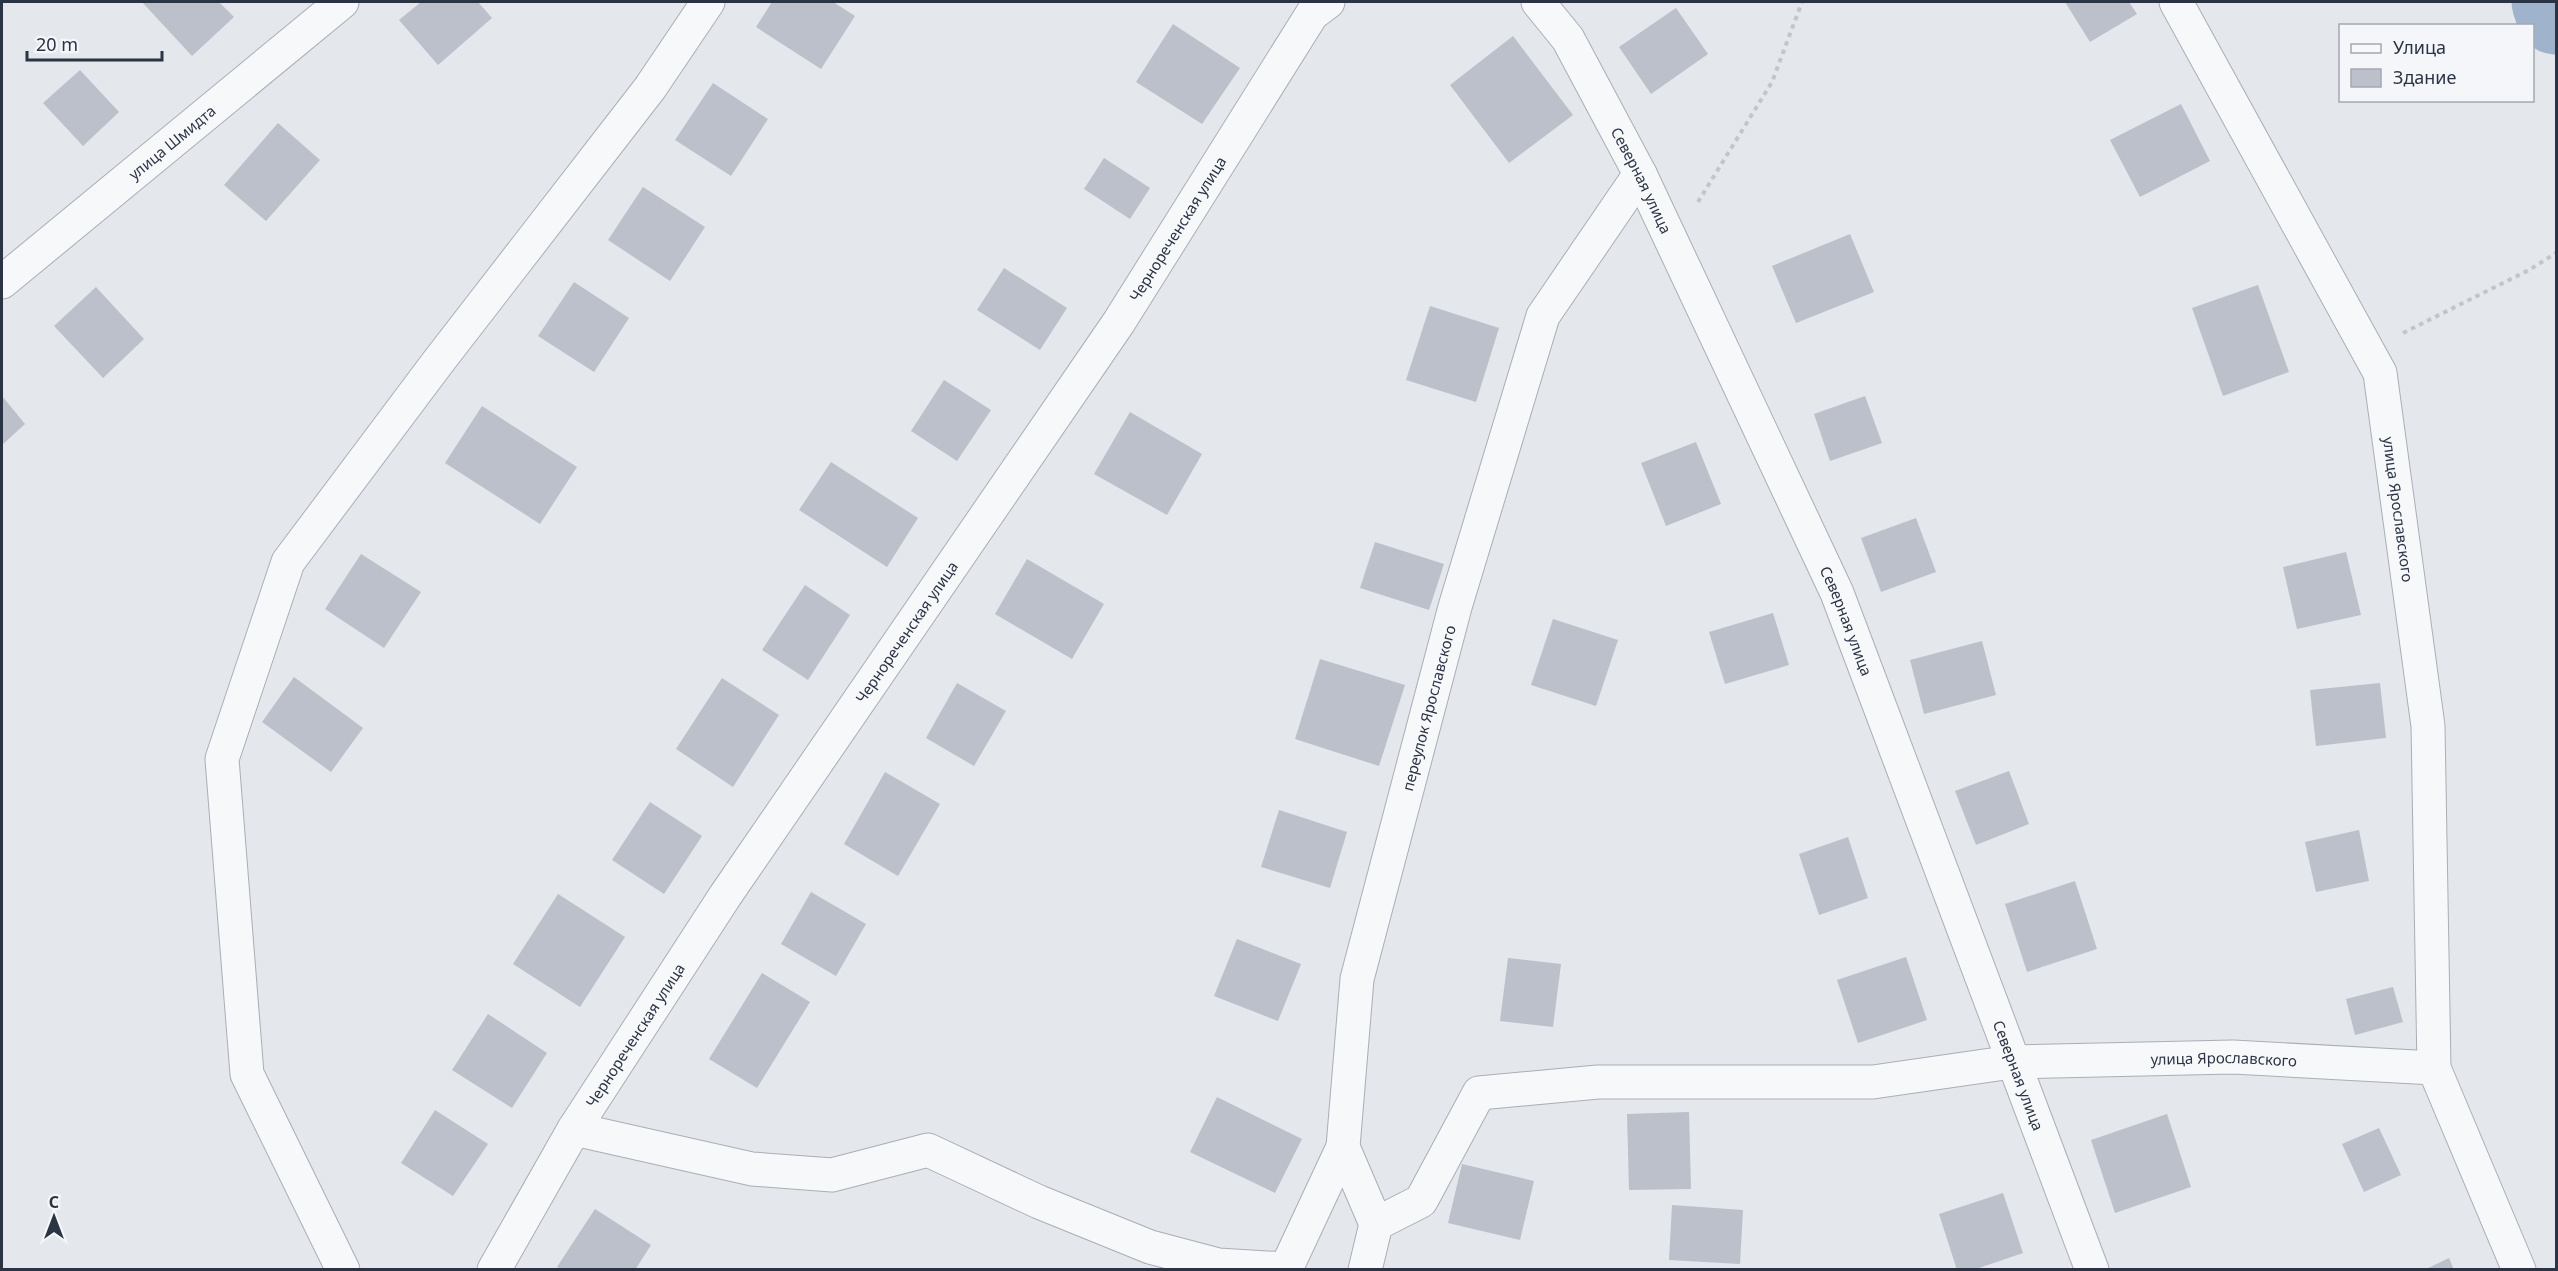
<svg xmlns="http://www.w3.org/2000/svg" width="2558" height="1271" font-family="'Noto Sans',sans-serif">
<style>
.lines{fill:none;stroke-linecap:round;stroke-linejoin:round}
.river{stroke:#9fb4cc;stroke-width:81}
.building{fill:#bbc0ca}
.minor-casing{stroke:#a9aeb7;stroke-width:35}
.path{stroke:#c2c5cb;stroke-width:4;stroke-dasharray:4.5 4.5;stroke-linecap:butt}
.minor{stroke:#f7f8fa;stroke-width:33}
.labels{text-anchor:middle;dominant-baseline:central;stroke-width:6;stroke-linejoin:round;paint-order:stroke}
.street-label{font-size:15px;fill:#2b3445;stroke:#f4f6f9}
</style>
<rect width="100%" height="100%" fill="#e4e7ec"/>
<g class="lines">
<polyline class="river" points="2552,2 2556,14"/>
</g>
<g class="building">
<polygon points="142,2 219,2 234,17 192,56"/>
<polygon points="421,2 478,2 492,18 438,65 399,20"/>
<polygon points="772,2 833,2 855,16 821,69 756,27"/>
<polygon points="2065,2 2129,2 2137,14 2090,42"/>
<polygon points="1676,8 1708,54 1651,94 1619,47"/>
<polygon points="1173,24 1240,68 1202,124 1136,82"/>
<polygon points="1513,36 1573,115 1509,163 1450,85"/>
<polygon points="80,70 119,112 83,146 43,103"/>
<polygon points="713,83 768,119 731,176 675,140"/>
<polygon points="2181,104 2210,161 2140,197 2110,140"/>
<polygon points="278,123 320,160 266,221 224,185"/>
<polygon points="1104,158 1150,188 1130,219 1084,189"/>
<polygon points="643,187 705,227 670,281 608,240"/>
<polygon points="1850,234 1874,292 1796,323 1772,266"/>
<polygon points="1004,268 1067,308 1040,350 977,310"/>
<polygon points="574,282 629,318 594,372 538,336"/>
<polygon points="2258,285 2289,372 2223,396 2192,308"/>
<polygon points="96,287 144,339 103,378 54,326"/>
<polygon points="1430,306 1499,328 1476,402 1406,380"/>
<polygon points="944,380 991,410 957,461 911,431"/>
<polygon points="2,396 25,424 2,445"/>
<polygon points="1865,396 1882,443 1830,461 1814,414"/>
<polygon points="482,406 577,467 540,524 445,463"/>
<polygon points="1130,412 1202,454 1167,515 1094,474"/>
<polygon points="1696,442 1721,504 1666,526 1641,463"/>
<polygon points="831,462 918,518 887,567 799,510"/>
<polygon points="1916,518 1936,572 1881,592 1861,538"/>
<polygon points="1375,542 1444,564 1429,610 1360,588"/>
<polygon points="2346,552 2361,615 2297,629 2283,567"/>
<polygon points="361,554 421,592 384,648 325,609"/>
<polygon points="1027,559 1104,604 1072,659 995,614"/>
<polygon points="805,585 850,615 808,680 762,650"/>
<polygon points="1773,613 1789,665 1725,684 1709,632"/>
<polygon points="1553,619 1618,640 1596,706 1531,685"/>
<polygon points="1982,641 1996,695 1924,714 1910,660"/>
<polygon points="1320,659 1405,685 1379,766 1295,739"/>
<polygon points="294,677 363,728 331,772 262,722"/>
<polygon points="722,678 779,715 733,787 676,749"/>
<polygon points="957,683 1006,711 974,766 926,738"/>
<polygon points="2380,683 2386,738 2316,746 2310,690"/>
<polygon points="2009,771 2029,824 1976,845 1955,791"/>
<polygon points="885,772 940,804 898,876 844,844"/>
<polygon points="650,802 702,836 664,894 612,860"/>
<polygon points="1279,810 1347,832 1330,888 1261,867"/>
<polygon points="2359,830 2369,881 2316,892 2305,842"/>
<polygon points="1848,837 1868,898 1819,915 1799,854"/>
<polygon points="2075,881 2097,949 2027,972 2005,904"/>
<polygon points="811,892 866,924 836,976 781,944"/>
<polygon points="558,894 625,937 580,1007 513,964"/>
<polygon points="1237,939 1301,964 1278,1021 1214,996"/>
<polygon points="1906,957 1927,1020 1858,1043 1837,980"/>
<polygon points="1508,958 1561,964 1553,1027 1500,1021"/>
<polygon points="762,973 810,1002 757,1088 709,1059"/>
<polygon points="2393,987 2403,1022 2355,1035 2346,999"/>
<polygon points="488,1014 547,1053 512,1108 452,1070"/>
<polygon points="1217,1097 1302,1139 1275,1193 1190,1152"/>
<polygon points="435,1110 488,1144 453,1196 401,1163"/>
<polygon points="1689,1112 1691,1189 1629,1190 1627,1114"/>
<polygon points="2167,1114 2191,1187 2115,1213 2091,1140"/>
<polygon points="2379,1128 2401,1175 2364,1192 2342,1144"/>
<polygon points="1462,1164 1534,1181 1520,1240 1448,1223"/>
<polygon points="2003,1193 2023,1253 1973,1270 1957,1270 1939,1214"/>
<polygon points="1672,1205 1743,1210 1740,1264 1669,1260"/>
<polygon points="595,1209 651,1245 635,1270 561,1270 557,1267"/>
<polygon points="2449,1258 2454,1270 2424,1270"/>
</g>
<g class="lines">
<g class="minor-casing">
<g id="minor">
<path id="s1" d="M1538,2L1568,39L1640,174L1837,593L2092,1270"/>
<path id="s2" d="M2176,2L2380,373L2428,726L2434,1068L2519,1270"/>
<path id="s3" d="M2,282L342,2"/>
<polyline points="574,1129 752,1169 832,1175 928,1150 1039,1202 1150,1247 1218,1265 1286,1269 1343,1147"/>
<path id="s4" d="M1376,1224L1421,1201L1479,1093L1598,1082H1873L2012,1062L2233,1057L2434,1068"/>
<polyline points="343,1270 247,1074 222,759 288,562 438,362 650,88 708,2"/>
<path id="s5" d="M494,1270L574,1129L725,896L1119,322L1312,14L1328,2"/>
<path id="s6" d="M1365,1270L1376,1224L1343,1147L1357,979L1455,607L1543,316L1640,174"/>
</g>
</g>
<g class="path">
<polyline points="1698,202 1772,82 1802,2"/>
<polyline points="2403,333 2529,270 2556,253"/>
</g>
<use href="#minor" class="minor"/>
</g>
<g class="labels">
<g class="street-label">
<text stroke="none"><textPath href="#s3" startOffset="220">улица Шмидта</textPath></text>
<text stroke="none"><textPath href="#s1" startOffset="207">Северная улица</textPath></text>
<text stroke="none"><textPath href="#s5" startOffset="1246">Чернореченская улица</textPath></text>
<text stroke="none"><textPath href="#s2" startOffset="561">улица Ярославского</textPath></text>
<text stroke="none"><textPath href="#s1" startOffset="693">Северная улица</textPath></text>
<text stroke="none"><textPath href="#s5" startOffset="760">Чернореченская улица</textPath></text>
<text stroke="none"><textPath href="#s6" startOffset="580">переулок Ярославского</textPath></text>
<text stroke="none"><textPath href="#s5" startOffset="274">Чернореченская улица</textPath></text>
<text stroke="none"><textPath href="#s4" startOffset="920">улица Ярославского</textPath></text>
<text stroke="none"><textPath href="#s1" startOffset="1179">Северная улица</textPath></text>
</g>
</g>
<rect width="2558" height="1271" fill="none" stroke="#2b3445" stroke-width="6"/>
<rect x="2339" y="24" width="195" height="78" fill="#f4f6f9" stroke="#a4a8b1" stroke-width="1.5"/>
<rect x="2351" y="44" width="30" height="9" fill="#f7f8fa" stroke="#a4a8b1" stroke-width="1.5"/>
<text x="2393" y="54" font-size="18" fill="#2b3445">Улица</text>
<rect x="2351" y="69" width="30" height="18" fill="#bbc0ca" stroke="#a4a8b1" stroke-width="1.5"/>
<text x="2393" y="84" font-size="18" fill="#2b3445">Здание</text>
<g transform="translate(54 1217)" stroke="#f4f6f9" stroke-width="4.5" paint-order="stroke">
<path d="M0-4.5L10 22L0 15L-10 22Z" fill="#2b3445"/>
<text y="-9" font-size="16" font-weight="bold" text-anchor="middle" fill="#2b3445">С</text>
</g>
<path d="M27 51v9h135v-9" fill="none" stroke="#2b3445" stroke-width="3"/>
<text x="36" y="51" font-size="18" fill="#2b3445" stroke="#f4f6f9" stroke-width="4.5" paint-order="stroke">20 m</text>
</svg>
